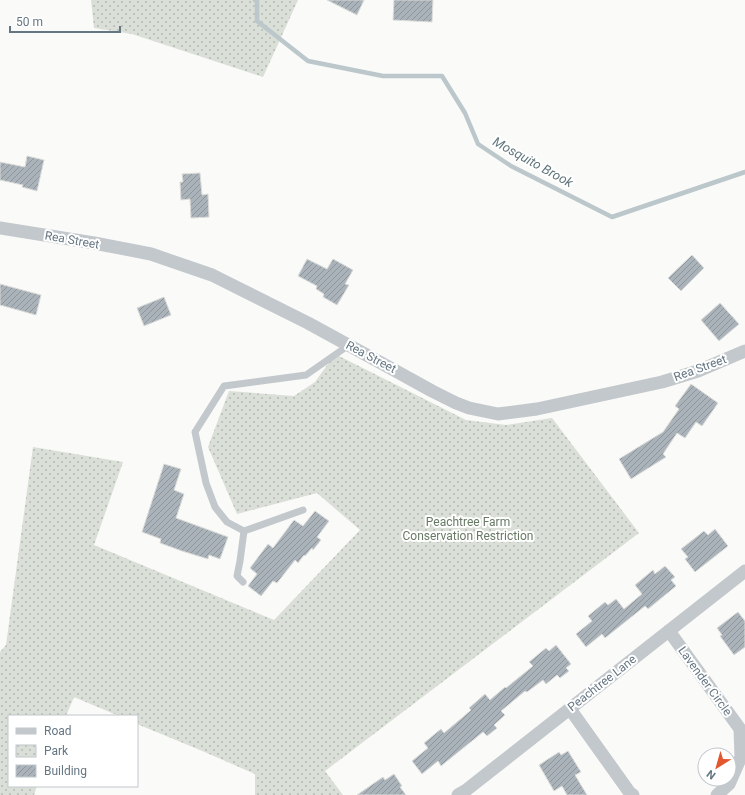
<svg xmlns="http://www.w3.org/2000/svg" width="745" height="795" font-family="Roboto,sans-serif">
<style>
.park{fill:url(#park-dots)}
.lines{fill:none;stroke-linecap:round;stroke-linejoin:round}
.stream{stroke:#bbc7cb;stroke-width:4.5}
.building{fill:url(#building-hatch);stroke:#dcdcda}
.lane{stroke:#c3c8cc;stroke-width:7}
.street{stroke:#c3c8cc;stroke-width:13}
.labels{text-anchor:middle;dominant-baseline:central;stroke-width:4;stroke-linejoin:round;paint-order:stroke}
.street-label{font-size:12px;fill:#657683;stroke:#fff}
.park-label{font-size:12px;fill:#687a64;stroke:#fff}
.water-label{font-size:13px;font-style:italic;fill:#60757c;stroke:#fff}
</style>
<defs>
<pattern id="park-dots" width="8" height="8" patternUnits="userSpaceOnUse"><rect width="8" height="8" fill="#dadfd7"/><path d="M2 2h.1M6 6h.1" fill="none" stroke="#b4b9b4" stroke-width="1.8" stroke-linecap="round"/></pattern>
<pattern id="building-hatch" width="6" height="6" patternUnits="userSpaceOnUse"><rect width="6" height="6" fill="#aab3b9"/><path d="M-1 1l2-2M0 6l6-6M5 7l2-2" fill="none" stroke="#8e969c"/></pattern>
</defs>
<rect width="100%" height="100%" fill="#fafaf8"/>
<g class="park">
<polygon points="91,0 298,0 263,77 132,34 94,28"/>
<polygon points="335,354 466,420 506,425 552,418 639,533 325,771 343,795 255,795 255,774 200,750 137,724 137,716 119,716 74,697 66,716 9,716 9,786 37,786 34,795 0,795 0,652 6,645 33,447 123,462 94,545 274,620 360,530 317,493 237,514 208,447 229,391 294,396 315,382"/>
</g>
<g class="lines">
<polyline class="stream" points="255,0 257,1 257,21 308,61 383,76 442,76 465,113 478,144 511,166 612,217 745,172"/>
</g>
<g class="building">
<polygon points="327,0 364,0 357,15"/>
<polygon points="394,0 433,0 432,22 393,20"/>
<polygon points="27,156 44,160 37,191 22,187 23,185 0,180 0,162 25,167"/>
<polygon points="200,173 202,195 208,194 209,217 191,218 190,199 181,200 180,182 183,182 182,174"/>
<polygon points="692,255 704,268 681,291 668,278"/>
<polygon points="307,259 327,269 333,259 353,270 345,284 349,285 337,305 323,297 324,294 316,289 317,286 298,276"/>
<polygon points="0,284 41,295 36,315 0,305"/>
<polygon points="164,297 171,315 144,326 137,308"/>
<polygon points="720,303 739,324 719,341 701,320"/>
<polygon points="691,384 718,403 702,426 696,422 685,438 677,433 663,454 666,457 631,479 619,459 663,432 679,409 675,406"/>
<polygon points="164,464 181,469 174,490 184,494 176,518 228,537 220,559 209,555 208,559 182,551 160,543 161,539 142,532"/>
<polygon points="315,511 329,521 317,537 321,540 313,550 312,548 305,556 304,555 298,563 295,560 277,583 273,581 261,596 248,586 257,574 250,568 268,544 273,548 294,520 303,526"/>
<polygon points="715,529 728,546 695,572 685,559 688,557 681,549 704,531 708,535"/>
<polygon points="665,566 675,577 671,580 676,586 648,609 645,606 605,638 602,634 586,647 576,634 592,621 588,616 605,602 608,605 616,599 624,609 642,594 635,585 653,570 655,574"/>
<polygon points="738,612 745,621 745,647 734,655 720,636 722,635 717,628"/>
<polygon points="556,645 571,664 566,668 569,671 560,678 557,675 546,684 543,680 527,692 525,691 501,711 505,715 494,725 497,728 487,736 483,732 441,766 438,761 422,774 412,761 428,748 424,743 441,729 444,733 463,717 471,710 469,708 485,694 490,700 505,687 506,688 533,666 529,662 546,648 549,651"/>
<polygon points="568,751 581,772 575,775 587,795 567,795 562,786 554,791 539,765 559,752 561,755"/>
<polygon points="394,774 402,786 400,787 406,795 357,795 383,777 385,780"/>
</g>
<g class="lines">
<g class="lane">
<polyline points="303,510 244,531 227,522 215,507 206,483 195,432 224,386 306,375 349,345"/>
<polyline points="243,582 237,576 240,561 244,531"/>
</g>
<g class="street">
<polyline points="0,228 94,243 151,254 212,275 308,323 394,370 432,391 456,403 469,408 498,414 537,409 662,382 698,371 745,351"/>
<polyline points="669,631 740,729 741,757 729,784 717,795"/>
<polyline points="570,709 630,793 633,795"/>
<polyline points="458,795 465,791 745,571"/>
</g>
</g>
<g class="labels">
<g class="street-label">
<text transform="translate(72 240) rotate(10)">Rea Street</text>
<text transform="translate(371 357) rotate(28)">Rea Street</text>
<text transform="translate(700 368) rotate(-20)">Rea Street</text>
<text transform="translate(705 681) rotate(54)">Lavender Circle</text>
<text transform="translate(602 683) rotate(-38)">Peachtree Lane</text>
</g>
<g class="park-label">
<text x="468" y="522">Peachtree Farm<tspan x="468" dy="14">Conservation Restriction</tspan></text>
</g>
<g class="water-label">
<text transform="translate(533 162) rotate(29)">Mosquito Brook</text>
</g>
</g>
<rect x="8" y="715" width="130" height="72" fill="#ffffff" stroke="#c1c8cd"/>
<rect x="16" y="728" width="20" height="6" fill="#c3c8cc" stroke="#c1c8cd"/>
<text x="44" y="735" font-size="12" fill="#657683">Road</text>
<rect x="16" y="745" width="20" height="12" fill="url(#park-dots)" stroke="#c1c8cd"/>
<text x="44" y="755" font-size="12" fill="#657683">Park</text>
<rect x="16" y="765" width="20" height="12" fill="url(#building-hatch)" stroke="#c1c8cd"/>
<text x="44" y="775" font-size="12" fill="#657683">Building</text>
<g transform="translate(717 767) rotate(217)"><circle r="19" fill="#ffffff" stroke="#c1c8cd"/>
<path d="M0-3L7 15L0 10L-7 15Z" fill="#e4572e"/>
<text y="-6" font-size="11" font-weight="bold" text-anchor="middle" fill="#657683">N</text>
</g>
<path d="M10 26v6h110v-6" fill="none" stroke="#657683" stroke-width="2"/>
<text x="16" y="26" font-size="12" fill="#657683" stroke="#ffffff" stroke-width="3" paint-order="stroke">50 m</text>
</svg>
